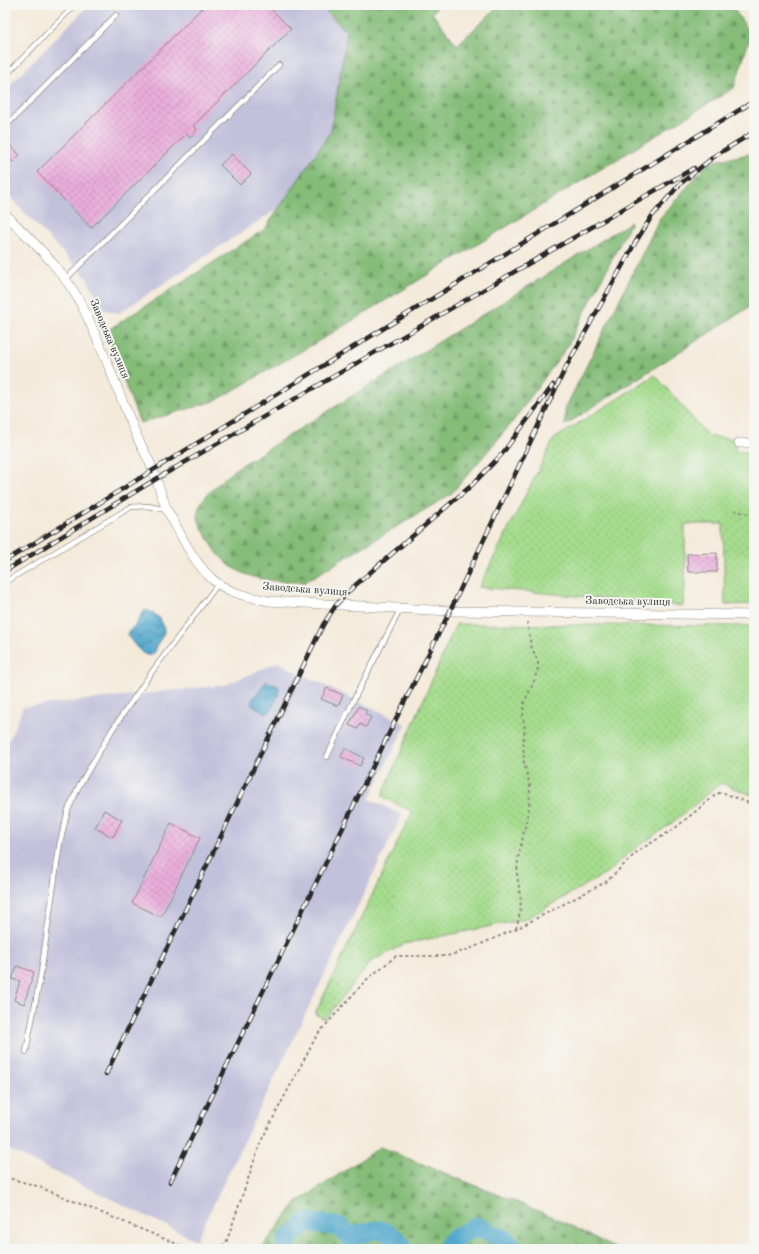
<svg xmlns="http://www.w3.org/2000/svg" width="759" height="1254" font-family="'Old Standard TT',serif">
<style>
.industrial{fill:#c2c1dc}
.grass{fill:url(#grass-dots);stroke:#68845c}
.forest{fill:url(#forest-firs);stroke:#587452}
.water{fill:url(#water-waves);stroke:#3c687b}
.lines{fill:none;stroke-linecap:round;stroke-linejoin:round}
.river{stroke:#4ea6cb;stroke-width:19}
.building{fill:url(#building-cross-hatch)}
.lane-casing{stroke:#908a82;stroke-width:6}
.street-casing{stroke:#908a82;stroke-width:10}
.path{stroke:#908a82;stroke-width:2;stroke-dasharray:3 3;stroke-linecap:butt}
.lane{stroke:#fff;stroke-width:4.5}
.street{stroke:#fff;stroke-width:9}
.rail-casing{stroke:#2b2b2b;stroke-width:4.5}
.rail{stroke:#f6f6f2;stroke-width:3;stroke-dasharray:9;stroke-linecap:butt}
.labels{text-anchor:middle;dominant-baseline:central;stroke-width:4;stroke-linejoin:round;paint-order:stroke}
.street-label{font-size:11px;fill:#2b2b2b;stroke:#f6f6f2}
</style>
<defs>
<pattern id="grass-dots" width="8" height="8" patternUnits="userSpaceOnUse"><rect width="8" height="8" fill="#a5dc8d"/><path d="M2 2h.1M6 6h.1" fill="none" stroke="#8ebd7a" stroke-width="1.8" stroke-linecap="round"/></pattern>
<pattern id="forest-firs" width="22" height="20" patternUnits="userSpaceOnUse"><rect width="22" height="20" fill="#84bc78"/><path d="M5 1l3.5 6h-7zM16 11l3.5 6h-7z" fill="#6c9963"/></pattern>
<pattern id="water-waves" width="16" height="10" patternUnits="userSpaceOnUse"><rect width="16" height="10" fill="#4ea6cb"/><path d="M0 5q4-4 8 0t8 0" fill="none" stroke="#4187a5"/></pattern>
<pattern id="building-cross-hatch" width="8" height="8" patternUnits="userSpaceOnUse"><rect width="8" height="8" fill="#eaaddd"/><path d="M0 0l8 8M0 8l8-8" fill="none" stroke="#c995be"/></pattern>
</defs>
<rect width="100%" height="100%" fill="#f6f6f2"/>
<filter id="ink" filterUnits="userSpaceOnUse"><feTurbulence type="fractalNoise" baseFrequency=".025" numOctaves="2"/><feDisplacementMap in="SourceGraphic" scale="8" xChannelSelector="R" yChannelSelector="G"/><feConvolveMatrix kernelMatrix="1 2 1 2 8 2 1 2 1" color-interpolation-filters="sRGB"/></filter>
<filter id="wash" filterUnits="userSpaceOnUse"><feTurbulence type="fractalNoise" baseFrequency=".012" numOctaves="4" result="noise"/><feDisplacementMap in="SourceGraphic" scale="16" xChannelSelector="R" yChannelSelector="G"/><feGaussianBlur stdDeviation="0.9" result="paint"/><feColorMatrix in="noise" values="0 0 0 0 0 0 0 0 0 0 0 0 0 0 0 0 0 1.4 0 .05"/><feComposite in="paint" operator="in"/></filter>
<g filter="url(#wash)">
<rect width="100%" height="100%" fill="#f4eada"/>
<g class="industrial">
<polygon points="89,5 413,5 470,82 119,313 105,310 86,277 5,192 5,90"/>
<polygon points="278,662 299,673 406,724 369,799 402,815 196,1240 5,1148 5,750 23,707 225,685"/>
</g>
<g class="grass">
<polygon points="655,375 708,436 734,439 736,452 754,451 754,604 725,605 723,524 685,524 685,588 683,606 479,587 554,439"/>
<polygon points="456,624 754,626 754,796 721,783 672,823 629,853 610,871 526,919 404,944 371,962 325,1019 315,1014 412,812 382,796"/>
</g>
<g class="forest">
<polygon points="320,5 439,5 432,13 457,45 500,5 731,5 751,34 734,88 324,338 215,401 140,423 105,332 265,229 331,131 347,32"/>
<polygon points="754,153 754,304 565,425 565,409 660,218 709,162"/>
<path d="M631,222L567,347L511,424L451,494L305,582C275,582 241,581 220,556C215,551 212,544 208,538C202,529 195,518 199,507C203,495 226,477 237,468Z"/>
<polygon points="380,1147 551,1216 617,1249 261,1249 295,1204"/>
</g>
<g class="water">
<path d="M146,610C156,612 165,622 164,632C163,636 160,640 158,643C157,646 156,650 155,652C146,664 132,641 127,635C129,630 133,628 136,624C140,619 140,613 146,610Z"/>
<polygon points="267,681 279,687 278,696 270,712 265,713 251,704 252,700"/>
</g>
<g class="lines">
<g class="river">
<path d="M285,1249L287,1240L307,1222L340,1227L350,1237C358,1235 372,1229 379,1230C390,1232 399,1240 404,1249"/>
<polyline points="446,1249 453,1239 476,1226 506,1240 516,1249"/>
</g>
</g>
<g id="blocks">
<g class="building">
<polygon points="205,5 267,5 291,29 193,126 197,130 190,138 186,134 91,228 37,172"/>
<polygon points="5,140 20,155 13,162 5,154"/>
<polygon points="232,154 251,174 240,185 220,165"/>
<polygon points="717,553 717,572 688,572 687,554"/>
<polygon points="327,688 343,695 338,706 321,699"/>
<polygon points="359,706 367,711 365,714 371,717 366,727 360,724 358,729 349,725"/>
<polygon points="345,748 364,758 360,766 341,757"/>
<polygon points="104,810 122,820 113,837 95,828"/>
<polygon points="171,823 200,838 161,917 132,903"/>
<polygon points="17,966 34,972 24,1004 14,1000 20,981 12,979"/>
</g>
</g>
</g>
<g filter="url(#ink)">
<use href="#blocks" fill-opacity="0" stroke="#908a82" stroke-width="1"/>
<g class="lines">
<g class="lane-casing">
<g id="lane">
<polyline points="5,76 75,5"/>
<polyline points="5,127 116,15"/>
<polyline points="66,279 279,65"/>
<polyline points="5,582 131,507 148,506 167,510"/>
<polyline points="327,757 354,699 401,608"/>
<polyline points="26,1052 41,973 60,842 68,810 79,786 112,730 154,669 218,584"/>
</g>
</g>
<g class="street-casing">
<g id="street">
<path d="M5,214C33,242 62,268 81,304C102,345 117,389 135,432C140,445 148,457 153,470C158,483 162,497 167,510C170,516 174,522 177,528C186,545 195,562 209,576C224,592 248,597 269,601L450,611L754,615"/>
<polyline points="739,443 754,443"/>
</g>
</g>
<g class="path">
<polyline points="734,510 754,516"/>
<polyline points="516,929 520,913 521,901 517,874 518,859 529,808 530,786 524,763 523,741 525,728 523,716 524,703 528,694 533,684 538,668 538,661 531,646 527,622"/>
<polyline points="5,1177 37,1186 189,1249"/>
<polyline points="217,1249 226,1243 261,1141 317,1035 365,981 396,956 447,956 467,950 516,929 606,882 638,851 674,829 713,797 719,793 724,793 754,805"/>
</g>
<use href="#lane" class="lane"/>
<use href="#street" class="street"/>
<g class="rail-casing">
<g id="rail">
<polyline points="713,157 754,132"/>
<polyline points="5,561 754,101"/>
<polyline points="5,571 156,479 694,168"/>
<polyline points="106,1074 323,625 336,605 352,588 472,485 502,454 553,385"/>
<polyline points="170,1182 396,719 450,611 566,367 635,243 652,216 680,184 716,155"/>
</g>
</g>
<use href="#rail" class="rail"/>
</g>
</g>
<g class="labels">
<g class="street-label">
<text transform="translate(109 339) rotate(67)">Заводська вулиця</text>
<text transform="translate(305 590) rotate(4)">Заводська вулиця</text>
<text transform="translate(628 602) rotate(1)">Заводська вулиця</text>
</g>
</g>
<rect width="759" height="1254" fill="none" stroke="#f6f6f2" stroke-width="20"/>
</svg>
